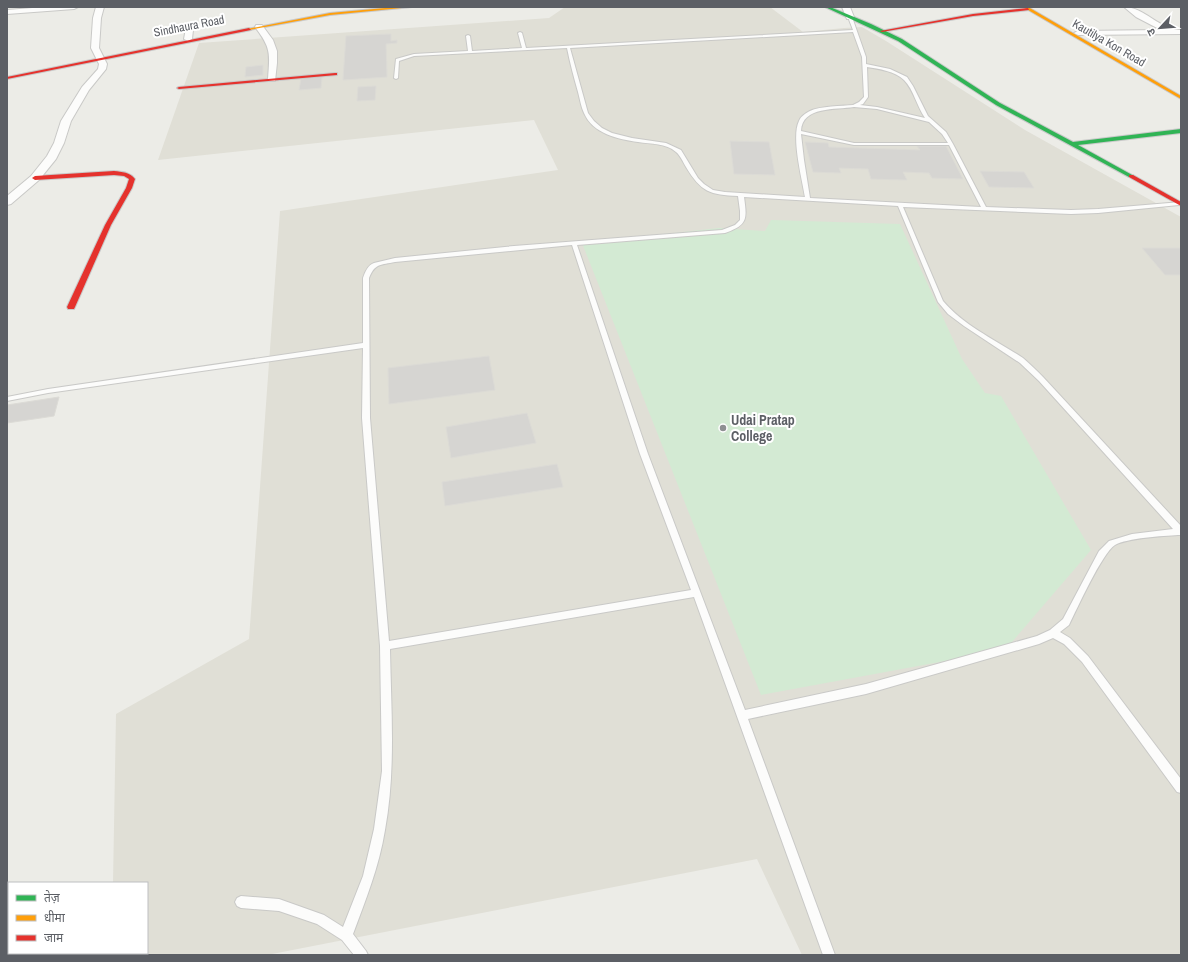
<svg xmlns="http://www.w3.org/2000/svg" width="1188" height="962" font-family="'Archivo Narrow','Noto Sans Devanagari',sans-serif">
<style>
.education{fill:#e0dfd6}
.green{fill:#d3ead3}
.building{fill:#d6d5d2;stroke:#dcdbd6}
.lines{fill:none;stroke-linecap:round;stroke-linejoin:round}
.lane-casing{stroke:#c9c9c7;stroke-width:2}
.street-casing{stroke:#c9c9c7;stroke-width:2}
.fast-casing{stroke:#c9c9c9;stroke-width:2}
.slow-casing{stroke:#c9c9c9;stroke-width:2}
.jam-casing{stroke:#c9c9c9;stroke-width:2}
.lane{fill:#fcfcfb;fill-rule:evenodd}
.street{fill:#fcfcfb;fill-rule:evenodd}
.fast{fill:#30b455;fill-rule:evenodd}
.slow{fill:#ff9f0a;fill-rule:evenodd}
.jam{fill:#e5322d;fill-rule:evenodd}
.poi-dot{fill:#8e9092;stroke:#fff;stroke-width:1.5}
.labels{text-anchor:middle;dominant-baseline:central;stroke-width:4;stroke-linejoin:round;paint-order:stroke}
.far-street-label{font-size:12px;fill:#5c5f65;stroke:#fff}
.poi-label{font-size:14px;font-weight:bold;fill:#5c5f65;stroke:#fff;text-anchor:start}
</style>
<rect width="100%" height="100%" fill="#ecece7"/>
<polygon class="education" points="565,7 770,7 803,32 844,28 862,27 886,41 1025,130 1181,217 1181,955 802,955 757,859 267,955 138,955 133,953 147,953 147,883 113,883 116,714 249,639 280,211 558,170 534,120 158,160 199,43 549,18"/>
<polygon class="green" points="771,220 900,224 962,359 985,393 1001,396 1091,550 1005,650 761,695 582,243 719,228 765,231"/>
<g class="building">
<polygon points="391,34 391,41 397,40 397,43 386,44 387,77 343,80 346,36"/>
<polygon points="263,65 263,75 245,77 246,67"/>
<polygon points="322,77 321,88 299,90 301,79"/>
<polygon points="376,86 375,100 357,101 358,87"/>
<polygon points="730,141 769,142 775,175 734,174"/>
<polygon points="805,142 828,143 829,147 920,150 917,146 946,146 963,179 932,178 929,173 903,172 907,180 871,179 868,169 839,168 841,173 813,172"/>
<polygon points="980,171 1024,172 1034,188 989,187"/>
<polygon points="1142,248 1181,248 1181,275 1165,275"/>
<polygon points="489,356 495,390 389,404 388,368"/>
<polygon points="59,397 54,416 7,423 7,405"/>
<polygon points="527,413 536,443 451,458 446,427"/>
<polygon points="557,464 563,487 445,506 442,482"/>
</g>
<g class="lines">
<g class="lane-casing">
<path id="lane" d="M850,16L852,17L866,57V64L890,69L907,77L913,86L928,116L946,132L953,144L986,207L1071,210L1098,209L1181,202V204L1179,205L1098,213L1071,214L903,207L943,301C964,326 996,340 1023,358C1030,364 1037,371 1043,377L1181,526V535H1178C1163,536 1127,538 1115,545C1102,553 1077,609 1069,625L1060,632L1070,638L1088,656L1181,779V793L1177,792L1082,662L1064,644L1053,638L1039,644L866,694L748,719L835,955H823L694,597L390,649C391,709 396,770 385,830C379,867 366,899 353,934L366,951L368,955H354L342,940L317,924L279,911L241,908L237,906L235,902L237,898L241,896L279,899L324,915L343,927L363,876L374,829L382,771L380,646L362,418L363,348L48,393L7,401V397L48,389L363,343V278C365,272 368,265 374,263L395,258L514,246L722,230L735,225L740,220V211L738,196C710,195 701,192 686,167C683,162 680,155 676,152C666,143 651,144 638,142C618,139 593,134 584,113C581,107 580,99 578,92C574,78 570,63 567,48L414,56L399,61L398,78L396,79L394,78L396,59L414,54L468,51L466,36L468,35L470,36L472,51L522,48L518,33L520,32L522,33L526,48L853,30L848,17ZM853,32L862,57L864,97L859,102L853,105C842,106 820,106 810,111C806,113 801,116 799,121C791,137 802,179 805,197L725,192L713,190L704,184L698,178L681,150L666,143L632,138L612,133L602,128L594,121L588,113L570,48ZM867,67C879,69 895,71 904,80C914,90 917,107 925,118L877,107L860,105L863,104L868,97ZM854,107L877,109L929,122L942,134L948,143H854L801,131C802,106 836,110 854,107ZM801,134L854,145H949L981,207L810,198L804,160ZM744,197L898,206L938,302L948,314L964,326L1020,363L1039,381L1173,529L1132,534L1109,541L1099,551L1063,619L1050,630L1037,636L866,684L745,710L648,454L577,245L725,233C748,225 747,219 744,197ZM572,245L640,454L691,590L389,641L370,418L369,278C375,263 381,265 395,262Z"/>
</g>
<g class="street-casing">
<g id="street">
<polygon points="45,7 78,7 74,9 7,14 7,10"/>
<polygon points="96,7 104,7 101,18 99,48 107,64 106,69 89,90 71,121 64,143 56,159 39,180 11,204 7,205 7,196 31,176 47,156 54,143 61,121 82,87 98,69 99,64 91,48 93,18"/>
<polygon points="842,7 850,7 854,17 853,19 847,19"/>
<path d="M1124,7C1144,7 1160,30 1181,30V34L1078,35L1074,33L1078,31L1161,30L1136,17Z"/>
<path d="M256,25H262L273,40L277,51V63L275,81H269L268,79C270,53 271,48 255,27Z"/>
<polygon points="186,28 189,28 193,30 192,39 188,41 184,39"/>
</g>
</g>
<g class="fast-casing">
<polygon id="fast" points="825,7 830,7 871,24 902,39 1000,103 1073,142 1181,129 1181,133 1078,145 1134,176 1129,177 996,105 898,41"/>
</g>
<g class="slow-casing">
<g id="slow">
<polygon points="396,7 412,7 330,15 249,30 247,29 330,13"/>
<polygon points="1023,7 1028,7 1181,96 1181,99"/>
</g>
</g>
<g class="jam-casing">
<g id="jam">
<polygon points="1028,8 1029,10 973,16 882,32 880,31 973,14"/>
<polygon points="249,28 251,30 7,79 7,77"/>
<polygon points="335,73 337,73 337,75 179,89 177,88 179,87"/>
<path d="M114,171C122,172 130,172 135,179L132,188L111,225L75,307L74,309H68L67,307L105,225L126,188L129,179L124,176L114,175L35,180L32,178L35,176Z"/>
<polygon points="1129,175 1133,175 1181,202 1181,206 1129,177"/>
</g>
</g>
<use href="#lane" class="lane"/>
<use href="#street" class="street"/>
<use href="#fast" class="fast"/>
<use href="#slow" class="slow"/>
<use href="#jam" class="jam"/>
</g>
<circle class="poi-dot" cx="723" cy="428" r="4"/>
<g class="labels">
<g class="far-street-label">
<text transform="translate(189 26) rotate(-11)">Sindhaura Road</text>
<text transform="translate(1109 43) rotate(30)">Kautilya Kon Road</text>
</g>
<g class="poi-label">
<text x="731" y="420">Udai Pratap<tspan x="731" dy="16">College</tspan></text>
</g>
</g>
<rect width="1188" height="962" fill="none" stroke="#5c5f65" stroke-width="16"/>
<rect x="8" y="882" width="140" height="72" fill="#ffffff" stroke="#bebfc1"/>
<rect x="16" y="895" width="20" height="6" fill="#30b455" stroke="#bebfc1"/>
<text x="44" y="902" font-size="12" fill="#5c5f65">तेज़</text>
<rect x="16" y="915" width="20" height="6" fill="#ff9f0a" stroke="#bebfc1"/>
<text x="44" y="922" font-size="12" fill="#5c5f65">धीमा</text>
<rect x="16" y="935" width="20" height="6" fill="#e5322d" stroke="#bebfc1"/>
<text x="44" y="942" font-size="12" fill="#5c5f65">जाम</text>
<g transform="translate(1160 28) rotate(244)" stroke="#ffffff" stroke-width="3" paint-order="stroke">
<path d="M0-3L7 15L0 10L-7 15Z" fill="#5c5f65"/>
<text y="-6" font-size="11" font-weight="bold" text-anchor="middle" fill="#5c5f65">उ</text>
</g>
</svg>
